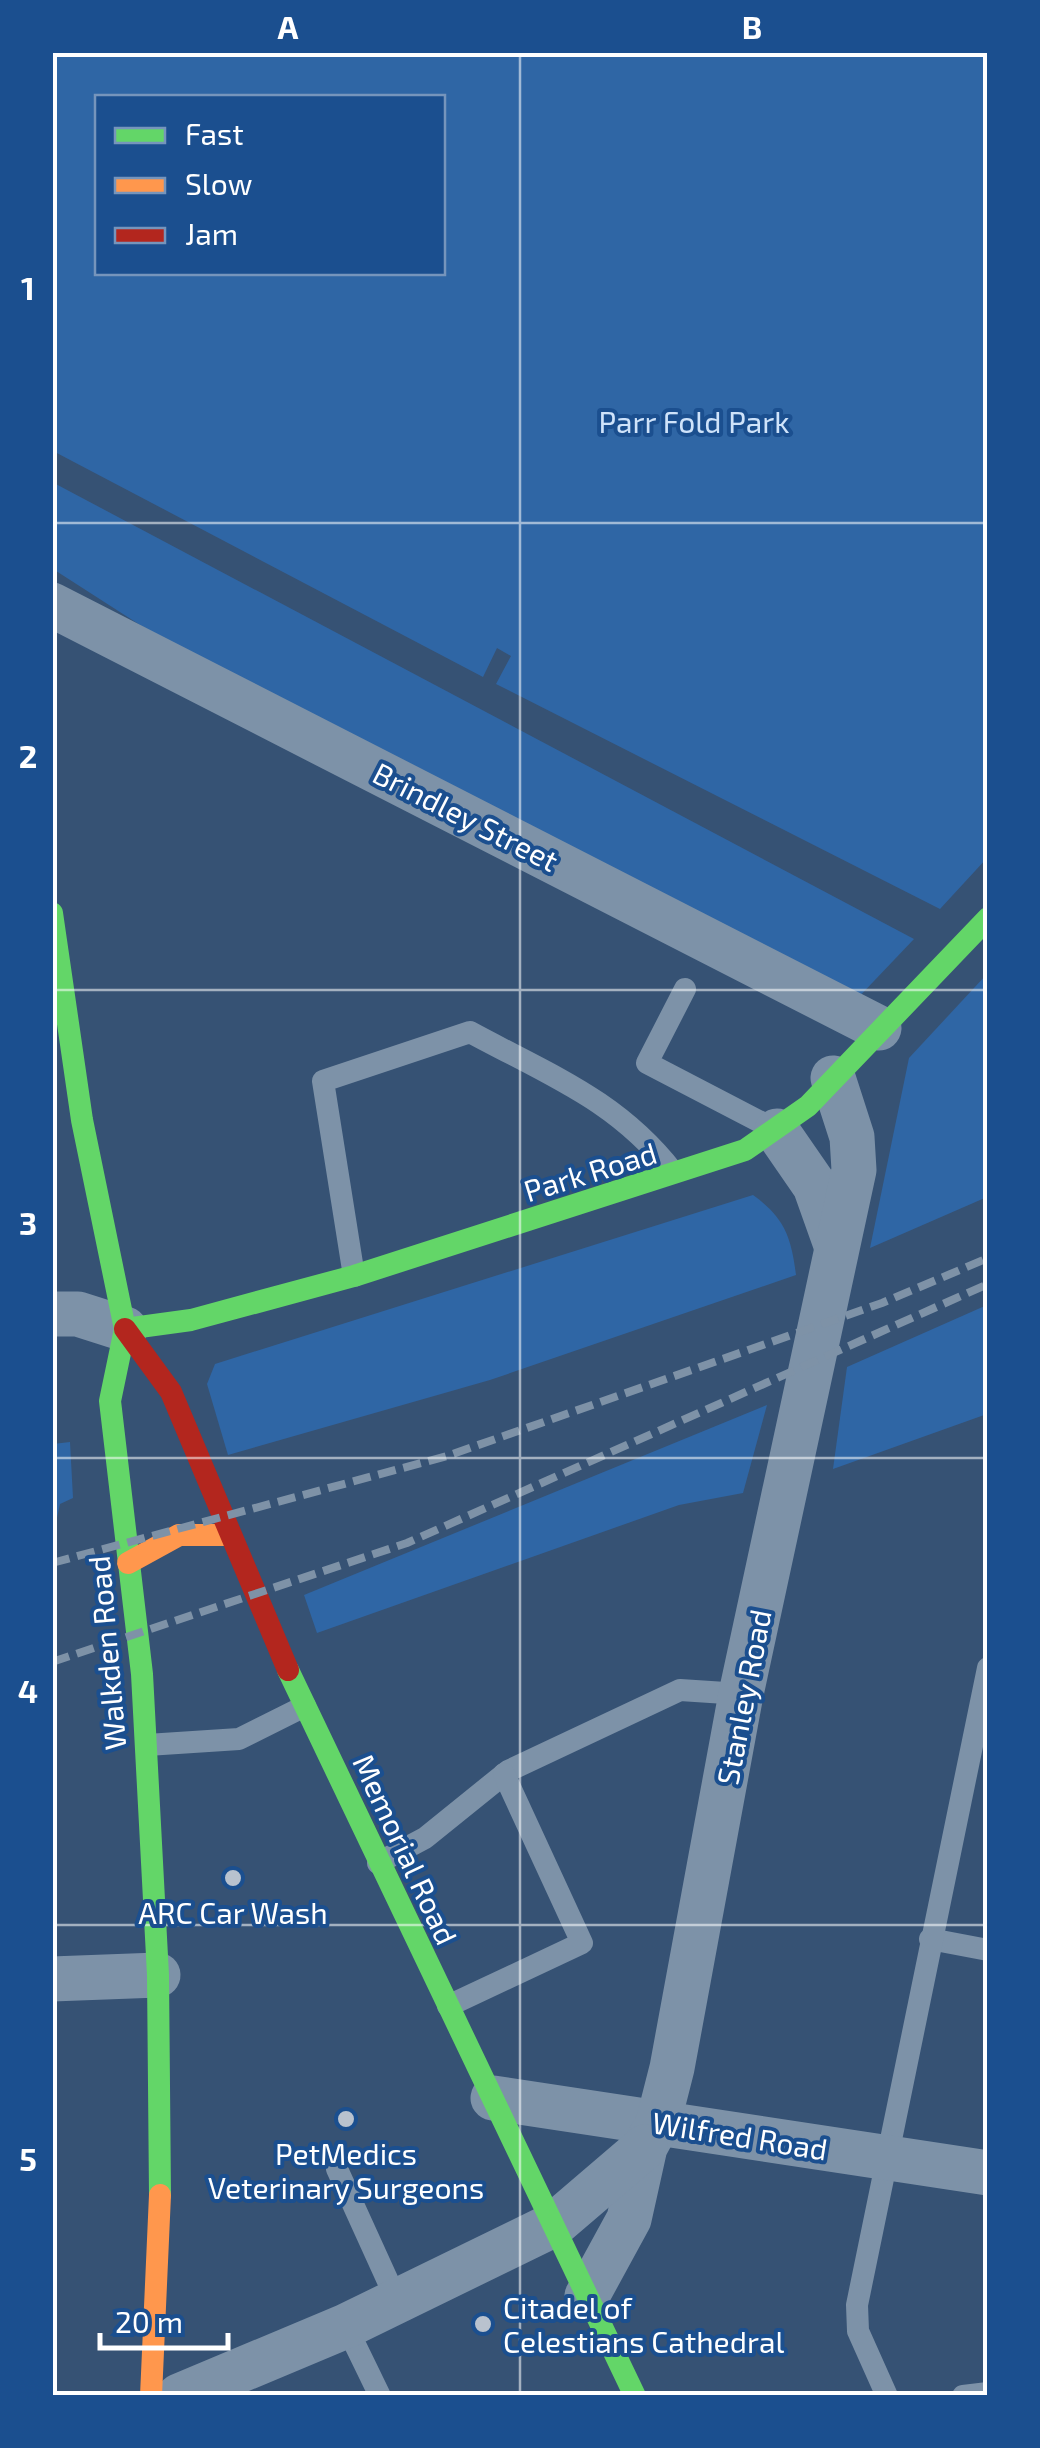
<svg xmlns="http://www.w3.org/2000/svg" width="1040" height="2448" font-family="'Exo 2',sans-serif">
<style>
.green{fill:#2f66a5;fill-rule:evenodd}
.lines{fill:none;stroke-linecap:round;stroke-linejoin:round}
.lane{stroke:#7d92a8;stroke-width:22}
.street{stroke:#7d92a8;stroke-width:45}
.fast{stroke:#63d668;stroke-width:22}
.slow{stroke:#ff974d;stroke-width:22}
.jam{stroke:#b3261e;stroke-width:22}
.rail{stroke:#7e92a7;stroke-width:8;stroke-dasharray:18 8;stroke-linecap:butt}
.grid{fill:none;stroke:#fff;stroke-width:2.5;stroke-opacity:0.55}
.poi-dot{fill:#b9c2ce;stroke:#1b4f8f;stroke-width:4}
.labels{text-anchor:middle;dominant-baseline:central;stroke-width:8;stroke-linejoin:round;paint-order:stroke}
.park-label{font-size:30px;fill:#cfe3fa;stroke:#1b4f8f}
.street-label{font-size:30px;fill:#fff;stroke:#1b4f8f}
.poi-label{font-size:30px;fill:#fff;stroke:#1b4f8f}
.neatline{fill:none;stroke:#fff;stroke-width:4}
.grid-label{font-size:32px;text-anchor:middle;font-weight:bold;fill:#fff}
</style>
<rect width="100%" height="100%" fill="#365274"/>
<g class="green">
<path d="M52,53H987V858L940,909L496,684L511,656L497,648L483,677L53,451ZM98,98H442V272H98Z"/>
<polygon points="52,482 914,939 854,1002 151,632 53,569"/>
<polygon points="987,974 987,1197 870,1248 909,1058"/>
<path d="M753,1195C785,1218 791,1237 796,1275L490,1380L228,1455L207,1384L215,1364Z"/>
<polygon points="987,1305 987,1414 833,1469 847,1367"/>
<polygon points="767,1405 743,1493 679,1505 317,1633 304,1595"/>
<polygon points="70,1442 73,1498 60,1504 53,1536 53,1444"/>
</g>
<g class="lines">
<g class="lane">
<polyline points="685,989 647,1063 774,1129"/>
<path d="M354,1276L323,1081L470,1032C549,1075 617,1100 673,1172"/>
<polyline points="147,1745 239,1739 305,1706"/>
<polyline points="378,1863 425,1838 508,1771 680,1690 741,1694"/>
<polyline points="930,1939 988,1950"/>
<polyline points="448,2006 582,1943 504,1774"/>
<polyline points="337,2169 397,2301"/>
<polyline points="346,2326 380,2396"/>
<polyline points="887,2396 858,2331 857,2305 988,1668"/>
<polyline points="963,2396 988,2393"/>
</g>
<g class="street">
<polyline points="52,605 879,1028"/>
<polyline points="777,1131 815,1186 836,1245"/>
<polyline points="52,1314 78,1314 125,1329"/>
<polyline points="52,1979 158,1975"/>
<polyline points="493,2098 988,2173"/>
<polyline points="587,2296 629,2219 645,2147 658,2123 672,2068 741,1694 854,1170 852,1137 833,1078"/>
<polyline points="179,2396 346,2326 555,2224 645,2147"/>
</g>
<g class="fast">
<polyline points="52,913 82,1120 125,1329 110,1401 142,1674 158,1975 160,2195"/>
<polyline points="125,1329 191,1320 354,1276 745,1150 808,1106 988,918"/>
<polyline points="288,1670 635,2396"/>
</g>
<g class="slow">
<polyline points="128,1563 179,1535 229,1535"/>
<polyline points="151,2396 160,2195"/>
</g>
<polyline class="jam" points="125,1329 171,1392 288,1670"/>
<g class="rail">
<polyline points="52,1563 447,1456 882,1303 988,1258"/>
<polyline points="52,1662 407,1543 988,1284"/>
</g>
</g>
<path class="grid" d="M520,52V2396M52,523H988M52,990H988M52,1458H988M52,1925H988"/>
<g class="poi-dot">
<circle cx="233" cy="1878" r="10"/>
<circle cx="346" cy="2119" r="10"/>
<circle cx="483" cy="2324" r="10"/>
</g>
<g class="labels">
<g class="park-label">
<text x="694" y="421">Parr Fold Park</text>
</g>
<g class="street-label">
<text transform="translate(466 816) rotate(27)">Brindley Street</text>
<text transform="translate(590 1171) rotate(-17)">Park Road</text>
<text transform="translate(106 1653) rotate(-95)">Walkden Road</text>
<text transform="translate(743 1697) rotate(-79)">Stanley Road</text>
<text transform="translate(406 1849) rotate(65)">Memorial Road</text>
<text transform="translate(740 2135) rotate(9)">Wilfred Road</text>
</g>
<g class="poi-label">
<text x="233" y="1912">ARC Car Wash</text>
<text x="346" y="2153">PetMedics<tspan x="346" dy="34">Veterinary Surgeons</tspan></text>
<text x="503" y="2307" text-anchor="start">Citadel of<tspan x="503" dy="34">Celestians Cathedral</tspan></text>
</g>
</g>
<rect width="1040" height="2448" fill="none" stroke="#1b4f8f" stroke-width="110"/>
<rect x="95" y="95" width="350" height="180" fill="#1b4f8f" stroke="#7695bc" stroke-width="2.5"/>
<rect x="115" y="128" width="50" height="15" fill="#63d668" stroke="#7695bc" stroke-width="2.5"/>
<text x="185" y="145" font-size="30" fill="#ffffff">Fast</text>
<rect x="115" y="178" width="50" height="15" fill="#ff974d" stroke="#7695bc" stroke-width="2.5"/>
<text x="185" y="195" font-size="30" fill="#ffffff">Slow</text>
<rect x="115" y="228" width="50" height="15" fill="#b3261e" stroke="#7695bc" stroke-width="2.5"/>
<text x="185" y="245" font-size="30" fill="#ffffff">Jam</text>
<path d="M100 2333v15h128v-15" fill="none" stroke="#ffffff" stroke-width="5"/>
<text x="115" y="2333" font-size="30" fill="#ffffff" stroke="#1b4f8f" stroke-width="8" paint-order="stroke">20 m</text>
<rect x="55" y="55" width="930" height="2338" class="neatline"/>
<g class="grid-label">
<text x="288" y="39">A</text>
<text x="752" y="39">B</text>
<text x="28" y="300">1</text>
<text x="28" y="768">2</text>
<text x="28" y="1235">3</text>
<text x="28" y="1703">4</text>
<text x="28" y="2171">5</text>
</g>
</svg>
